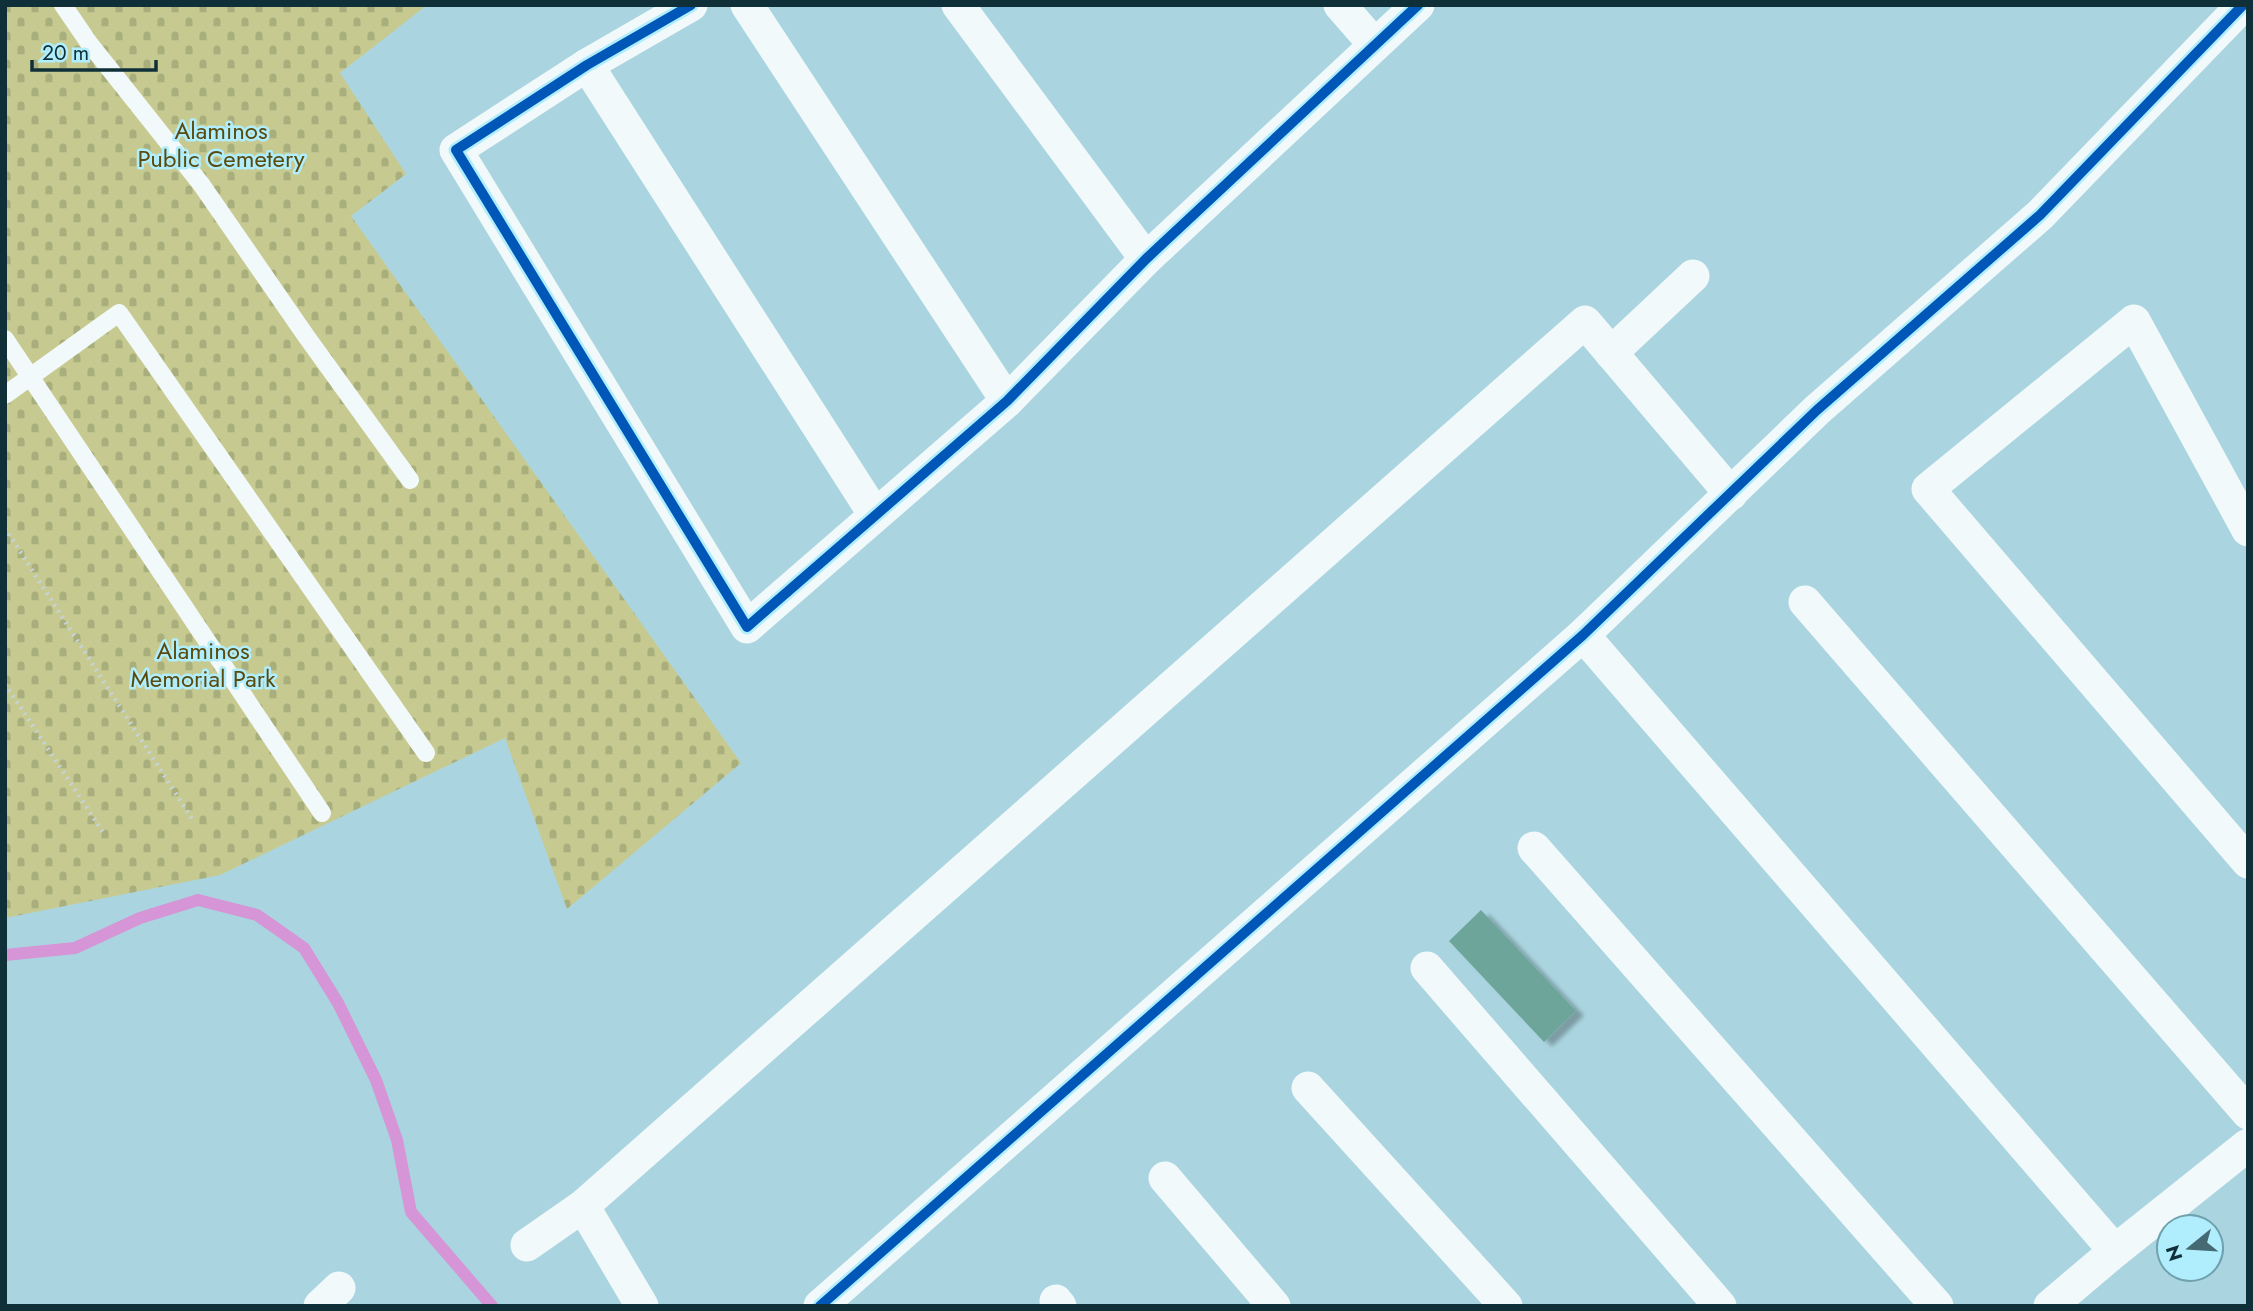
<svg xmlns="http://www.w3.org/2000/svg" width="2253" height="1311" font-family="Jost,sans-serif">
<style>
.cemetery{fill:url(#cemetery-stones)}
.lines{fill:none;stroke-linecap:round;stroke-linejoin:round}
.stream{stroke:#d595d6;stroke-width:12}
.building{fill:#6ea59b;filter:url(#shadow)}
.path{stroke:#c6d3d7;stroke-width:4.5;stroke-dasharray:2 5;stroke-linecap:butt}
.lane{stroke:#f2f9fa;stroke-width:18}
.street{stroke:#f2f9fa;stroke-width:33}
.cycleway-casing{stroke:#b0edfd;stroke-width:15}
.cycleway{stroke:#0057b8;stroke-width:10}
.labels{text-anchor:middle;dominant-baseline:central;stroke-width:5;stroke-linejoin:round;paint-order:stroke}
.park-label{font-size:24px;fill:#5a4b0c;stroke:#b0edfd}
</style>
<defs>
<pattern id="cemetery-stones" width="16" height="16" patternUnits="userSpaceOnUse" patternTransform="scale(1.75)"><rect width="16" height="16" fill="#c6ca90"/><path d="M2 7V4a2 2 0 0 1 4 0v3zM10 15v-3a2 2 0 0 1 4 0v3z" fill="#a9ae7d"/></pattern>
<filter id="shadow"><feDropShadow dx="8" dy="4.5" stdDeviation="2" flood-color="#0004"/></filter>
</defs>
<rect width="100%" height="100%" fill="#aad5e0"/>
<polygon class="cemetery" points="5,5 427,5 340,73 406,174 351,216 741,763 567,909 505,738 220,875 5,918"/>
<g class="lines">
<polyline class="stream" points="5,955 75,948 140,918 198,900 257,915 304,948 338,1003 376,1080 397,1140 411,1212 492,1306"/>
</g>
<polygon class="building" points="1481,910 1576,1011 1544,1042 1449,941"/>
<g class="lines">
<g class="path">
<polyline points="5,528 194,822"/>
<polyline points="5,684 103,832"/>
</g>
<g class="lane">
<polyline points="63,5 89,43 201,184 306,336 410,480"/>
<polyline points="5,339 322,813"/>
<polyline points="5,395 119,313 426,753"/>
</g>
<g class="street">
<polyline points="691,5 587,65 456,150 747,627 1007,401 1146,259 1418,5"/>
<polyline points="747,5 1007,401"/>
<polyline points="958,5 1146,259"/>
<polyline points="1340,5 1374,44"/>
<polyline points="587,65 875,515"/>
<polyline points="1611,353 1693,276"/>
<polyline points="2248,530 2134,321 1928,489 2248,862"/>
<polyline points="1805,602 2248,1113"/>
<polyline points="1583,635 2115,1251"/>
<polyline points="1534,848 1937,1306"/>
<polyline points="1427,968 1720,1306"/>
<polyline points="1308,1088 1506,1306"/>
<polyline points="1165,1178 1274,1306"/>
<polyline points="583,1206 642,1306"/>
<polyline points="527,1245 583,1206 1585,322 1731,494"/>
<polyline points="1056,1301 1060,1306"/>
<polyline points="320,1306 339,1288"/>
<polyline points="820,1306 1583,635 1817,410 2040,215 2243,5"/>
<polyline points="2050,1306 2115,1251 2248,1145"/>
</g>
<g class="cycleway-casing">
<g id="cycleway">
<polyline points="691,5 587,65 456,150 747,627 1007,401 1146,259 1418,5"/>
<polyline points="820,1306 1583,635 1817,410 2040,215 2243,5"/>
</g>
</g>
<use href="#cycleway" class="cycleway"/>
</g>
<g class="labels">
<g class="park-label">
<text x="221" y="130">Alaminos<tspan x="221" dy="28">Public Cemetery</tspan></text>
<text x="203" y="650">Alaminos<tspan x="203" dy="28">Memorial Park</tspan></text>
</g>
</g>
<rect width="2253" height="1311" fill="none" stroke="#0f3038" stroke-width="14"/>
<g transform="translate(2190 1248) rotate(252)"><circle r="33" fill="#b0edfd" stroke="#70a1ae" stroke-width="2"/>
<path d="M0-5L12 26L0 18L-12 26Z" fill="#456a73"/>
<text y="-10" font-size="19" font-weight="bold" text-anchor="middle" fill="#0f3038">N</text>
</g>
<path d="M32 60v10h124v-10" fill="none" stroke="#0f3038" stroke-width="3.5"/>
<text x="42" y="60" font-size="21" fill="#0f3038" stroke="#b0edfd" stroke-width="5" paint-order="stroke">20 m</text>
</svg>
